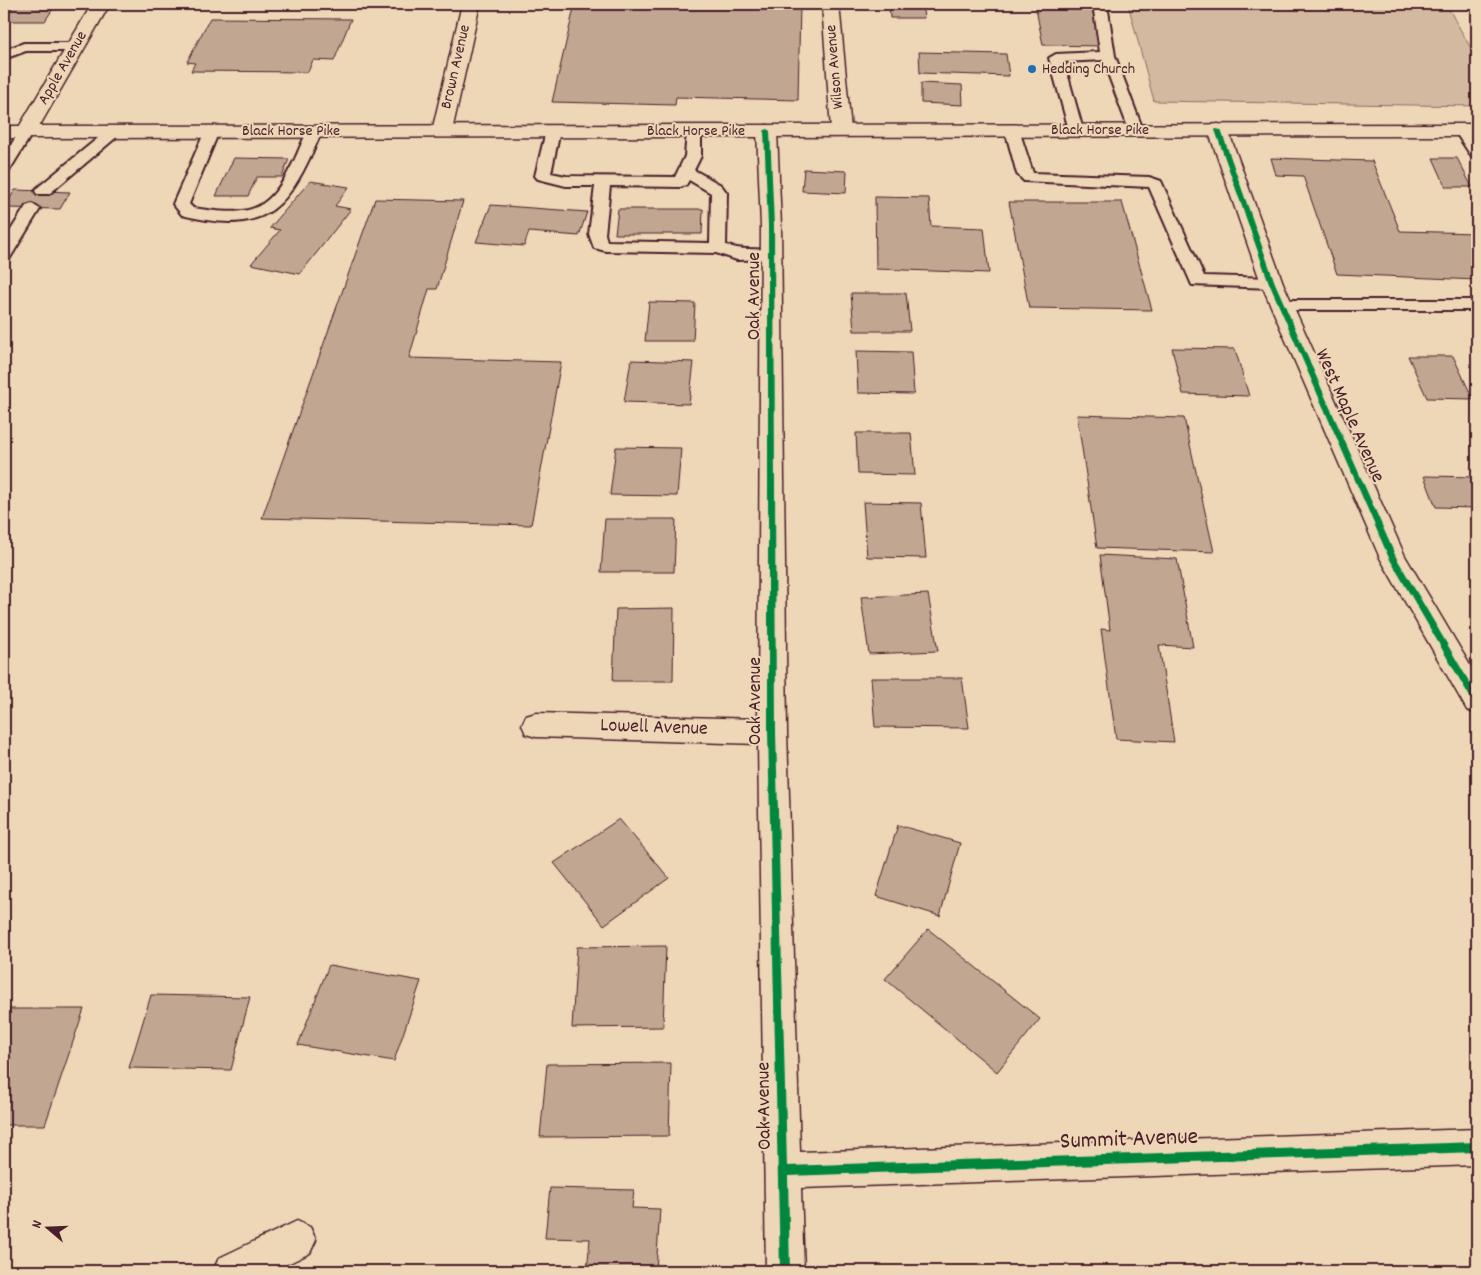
<svg xmlns="http://www.w3.org/2000/svg" width="1481" height="1275" font-family="Dekko,sans-serif">
<style>
.green{fill:#d2b9a0;stroke:#8e6c66}
.building{fill:#c1a691;stroke:#4a1f2b}
.lines{fill:none;stroke-linecap:round;stroke-linejoin:round}
.lane-casing{stroke:#4a1f2b;stroke-width:4}
.street-casing{stroke:#4a1f2b;stroke-width:3}
.primary-casing{stroke:#4a1f2b;stroke-width:3}
.lane{fill:#edd7b6;fill-rule:evenodd}
.street{fill:#edd7b6;fill-rule:evenodd}
.primary{fill:#edd7b6;fill-rule:evenodd}
.cycleway-casing{stroke:#edd7b6;stroke-width:3}
.cycleway{fill:#00873e;fill-rule:evenodd}
.poi-dot{fill:#1f6fb2;stroke:#edd7b6;stroke-width:2}
.labels{text-anchor:middle;dominant-baseline:central;stroke-width:4;stroke-linejoin:round;paint-order:stroke}
.far-street-label{font-size:16px;fill:#4a1f2b;stroke:#edd7b6}
.far-poi-label{font-size:16px;fill:#4a1f2b;stroke:#edd7b6;text-anchor:start}
.street-label{font-size:20px;fill:#4a1f2b;stroke:#edd7b6}
.near-street-label{font-size:24px;fill:#4a1f2b;stroke:#edd7b6}
</style>
<rect width="100%" height="100%" fill="#edd7b6"/>
<filter id="ink" filterUnits="userSpaceOnUse"><feTurbulence type="fractalNoise" baseFrequency=".02" numOctaves="2"/><feDisplacementMap in="SourceGraphic" scale="10" xChannelSelector="R" yChannelSelector="G"/><feConvolveMatrix kernelMatrix="1 2 1 2 8 2 1 2 1" color-interpolation-filters="sRGB"/></filter>
<g filter="url(#ink)">
<polygon class="green" points="1128,4 1446,4 1477,59 1477,106 1154,101"/>
<g class="building">
<polygon points="14,4 56,4 45,21 4,21"/>
<polygon points="575,4 800,4 798,100 676,97 675,105 552,102"/>
<polygon points="889,4 922,4 924,18 890,18"/>
<polygon points="1035,4 1091,4 1102,46 1043,45"/>
<polygon points="210,18 351,19 334,61 313,60 308,72 191,71 195,63 187,62"/>
<polygon points="919,52 1006,54 1009,76 920,73"/>
<polygon points="921,83 962,85 963,105 921,103"/>
<polygon points="234,158 289,159 282,177 257,177 248,196 216,196"/>
<polygon points="1271,158 1372,161 1400,231 1477,233 1477,280 1337,274 1303,176 1276,175"/>
<polygon points="1433,158 1457,158 1472,187 1446,187"/>
<polygon points="804,169 847,171 846,193 802,191"/>
<polygon points="310,181 349,187 335,206 351,209 300,274 251,264 280,230 270,228"/>
<polygon points="15,190 70,192 60,209 4,208"/>
<polygon points="875,197 929,198 931,226 984,228 989,273 876,269"/>
<polygon points="375,199 463,201 437,289 429,289 409,358 561,362 531,525 262,518"/>
<polygon points="1009,202 1122,202 1152,310 1029,308"/>
<polygon points="491,205 587,212 579,236 529,232 524,246 476,242"/>
<polygon points="618,209 703,209 702,234 615,234"/>
<polygon points="851,293 906,293 910,331 854,331"/>
<polygon points="649,302 695,303 693,341 645,341"/>
<polygon points="1172,348 1235,349 1249,396 1183,394"/>
<polygon points="856,351 911,352 914,394 858,393"/>
<polygon points="1408,356 1453,356 1473,399 1427,398"/>
<polygon points="631,360 694,362 689,404 624,402"/>
<polygon points="1077,415 1184,418 1214,552 1097,548"/>
<polygon points="856,433 911,433 915,475 858,474"/>
<polygon points="616,447 681,448 677,496 610,495"/>
<polygon points="1424,476 1477,477 1477,508 1436,507"/>
<polygon points="863,502 921,503 926,558 867,557"/>
<polygon points="605,519 676,519 674,572 601,572"/>
<polygon points="1100,555 1177,559 1193,647 1159,645 1174,742 1116,739 1101,629 1110,630"/>
<polygon points="928,594 938,651 869,654 861,597"/>
<polygon points="674,608 673,681 613,681 616,609"/>
<polygon points="871,678 962,678 969,728 875,727"/>
<polygon points="619,819 669,878 604,925 554,863"/>
<polygon points="898,825 960,843 940,916 876,896"/>
<polygon points="928,929 1040,1019 997,1072 885,979"/>
<polygon points="666,946 663,1027 572,1028 577,947"/>
<polygon points="329,965 421,981 394,1061 298,1045"/>
<polygon points="151,995 250,997 231,1070 129,1068"/>
<polygon points="4,1009 84,1009 45,1125 4,1125"/>
<polygon points="671,1063 669,1136 540,1137 547,1064"/>
<polygon points="550,1188 634,1190 632,1208 660,1209 656,1271 587,1271 590,1239 545,1238"/>
</g>
<g class="lines">
<g class="lane-casing">
<g id="lane">
<polygon points="1093,4 1107,4 1115,56 1143,130 1141,133 1131,133 1129,130 1103,60 1064,62 1083,130 1076,134 1069,130 1049,58 1056,54 1100,52"/>
<polygon points="24,43 75,43 82,47 75,51 26,51 4,59 4,50"/>
<polygon points="1012,126 1019,130 1033,173 1149,177 1161,181 1204,276 1272,278 1278,279 1280,283 1278,287 1272,288 1192,285 1149,187 1024,181 1017,174 1005,130"/>
<polygon points="1461,126 1466,127 1477,143 1477,159 1472,157 1454,130"/>
<path d="M212,127L219,131L189,204L193,208C247,216 267,216 293,163C299,151 303,138 310,128H320L322,131C289,206 271,237 182,215L173,204L205,131Z"/>
<path d="M553,127L560,131L551,173L566,176L675,177L685,156L687,131L689,128H699L701,131V156L694,170L721,185L727,193L726,245C743,252 760,247 777,251L779,255L777,259L737,260L716,253L606,251L594,248L589,234L595,186H566L538,179L535,176L546,131ZM689,180L711,193L710,243L607,241L605,234L610,186L680,187L686,185Z"/>
<polygon points="26,128 33,132 9,171 4,173 4,156 21,129"/>
<polygon points="114,128 121,132 119,135 49,194 37,194 35,191 37,188 109,129"/>
<polygon points="32,204 40,209 10,258 4,259 4,241 26,206"/>
<polygon points="1283,300 1477,300 1477,310 1277,310 1274,306 1277,302"/>
</g>
</g>
<g class="street-casing">
<g id="street">
<polygon points="92,4 110,4 36,132 33,136 19,136 16,132"/>
<polygon points="462,4 480,4 452,131 449,135 435,135 432,131"/>
<polygon points="822,4 839,4 851,130 848,134 834,134 831,130"/>
<polygon points="1218,124 1225,126 1228,130 1283,283 1405,556 1477,677 1477,714 1467,710 1380,558 1261,283 1208,130 1211,126"/>
<polygon points="767,125 774,127 777,131 781,226 787,732 800,1152 1477,1129 1477,1165 801,1188 804,1271 766,1271 758,744 536,737 526,734 522,725 526,716 536,713 758,719 761,226 757,131 760,127"/>
<polygon points="297,1221 310,1227 316,1240 310,1253 273,1271 213,1271 219,1258"/>
</g>
</g>
<g class="primary-casing">
<polygon id="primary" points="1477,124 1477,136 4,138 4,126"/>
</g>
<use href="#lane" class="lane"/>
<use href="#street" class="street"/>
<use href="#primary" class="primary"/>
<g class="cycleway-casing">
<g id="cycleway">
<polygon points="767,129 770,131 774,226 776,732 787,1166 1477,1142 1477,1152 788,1176 790,1271 780,1271 768,732 768,226 764,131"/>
<polygon points="1216,129 1221,130 1275,283 1396,557 1477,695 1477,705 1474,704 1389,558 1269,283 1215,130"/>
</g>
</g>
<use href="#cycleway" class="cycleway"/>
</g>
</g>
<circle class="poi-dot" cx="1032" cy="69" r="5"/>
<g class="labels">
<g class="far-street-label">
<text transform="translate(456 67) rotate(-77)">Brown Avenue</text>
<text transform="translate(835 67) rotate(-95)">Wilson Avenue</text>
<text transform="translate(63 68) rotate(-60)">Apple Avenue</text>
<text x="1100" y="130">Black Horse Pike</text>
<text x="291" y="131">Black Horse Pike</text>
<text x="696" y="131">Black Horse Pike</text>
</g>
<g class="far-poi-label">
<text x="1042" y="69">Hedding Church</text>
</g>
<g class="street-label">
<text transform="translate(755 296) rotate(-90)">Oak Avenue</text>
<text transform="translate(1349 416) rotate(66)">West Maple Avenue</text>
<text transform="translate(756 701) rotate(-90)">Oak Avenue</text>
<text transform="translate(654 728) rotate(2)">Lowell Avenue</text>
<text transform="translate(765 1106) rotate(-91)">Oak Avenue</text>
</g>
<g class="near-street-label">
<text transform="translate(1129 1140) rotate(-2)">Summit Avenue</text>
</g>
</g>
<rect width="1481" height="1275" fill="none" stroke="#edd7b6" stroke-width="20"/>
<rect x="10" y="10" width="1461" height="1255" fill="none" stroke="#4a1f2b" stroke-width="2" filter="url(#ink)"/>
<g transform="translate(48 1228) rotate(289)" stroke="#edd7b6" stroke-width="4" paint-order="stroke">
<path d="M0-4L9 19L0 12L-9 19Z" fill="#4a1f2b"/>
<text y="-8" font-size="14" font-weight="bold" text-anchor="middle" fill="#4a1f2b">N</text>
</g>
</svg>
